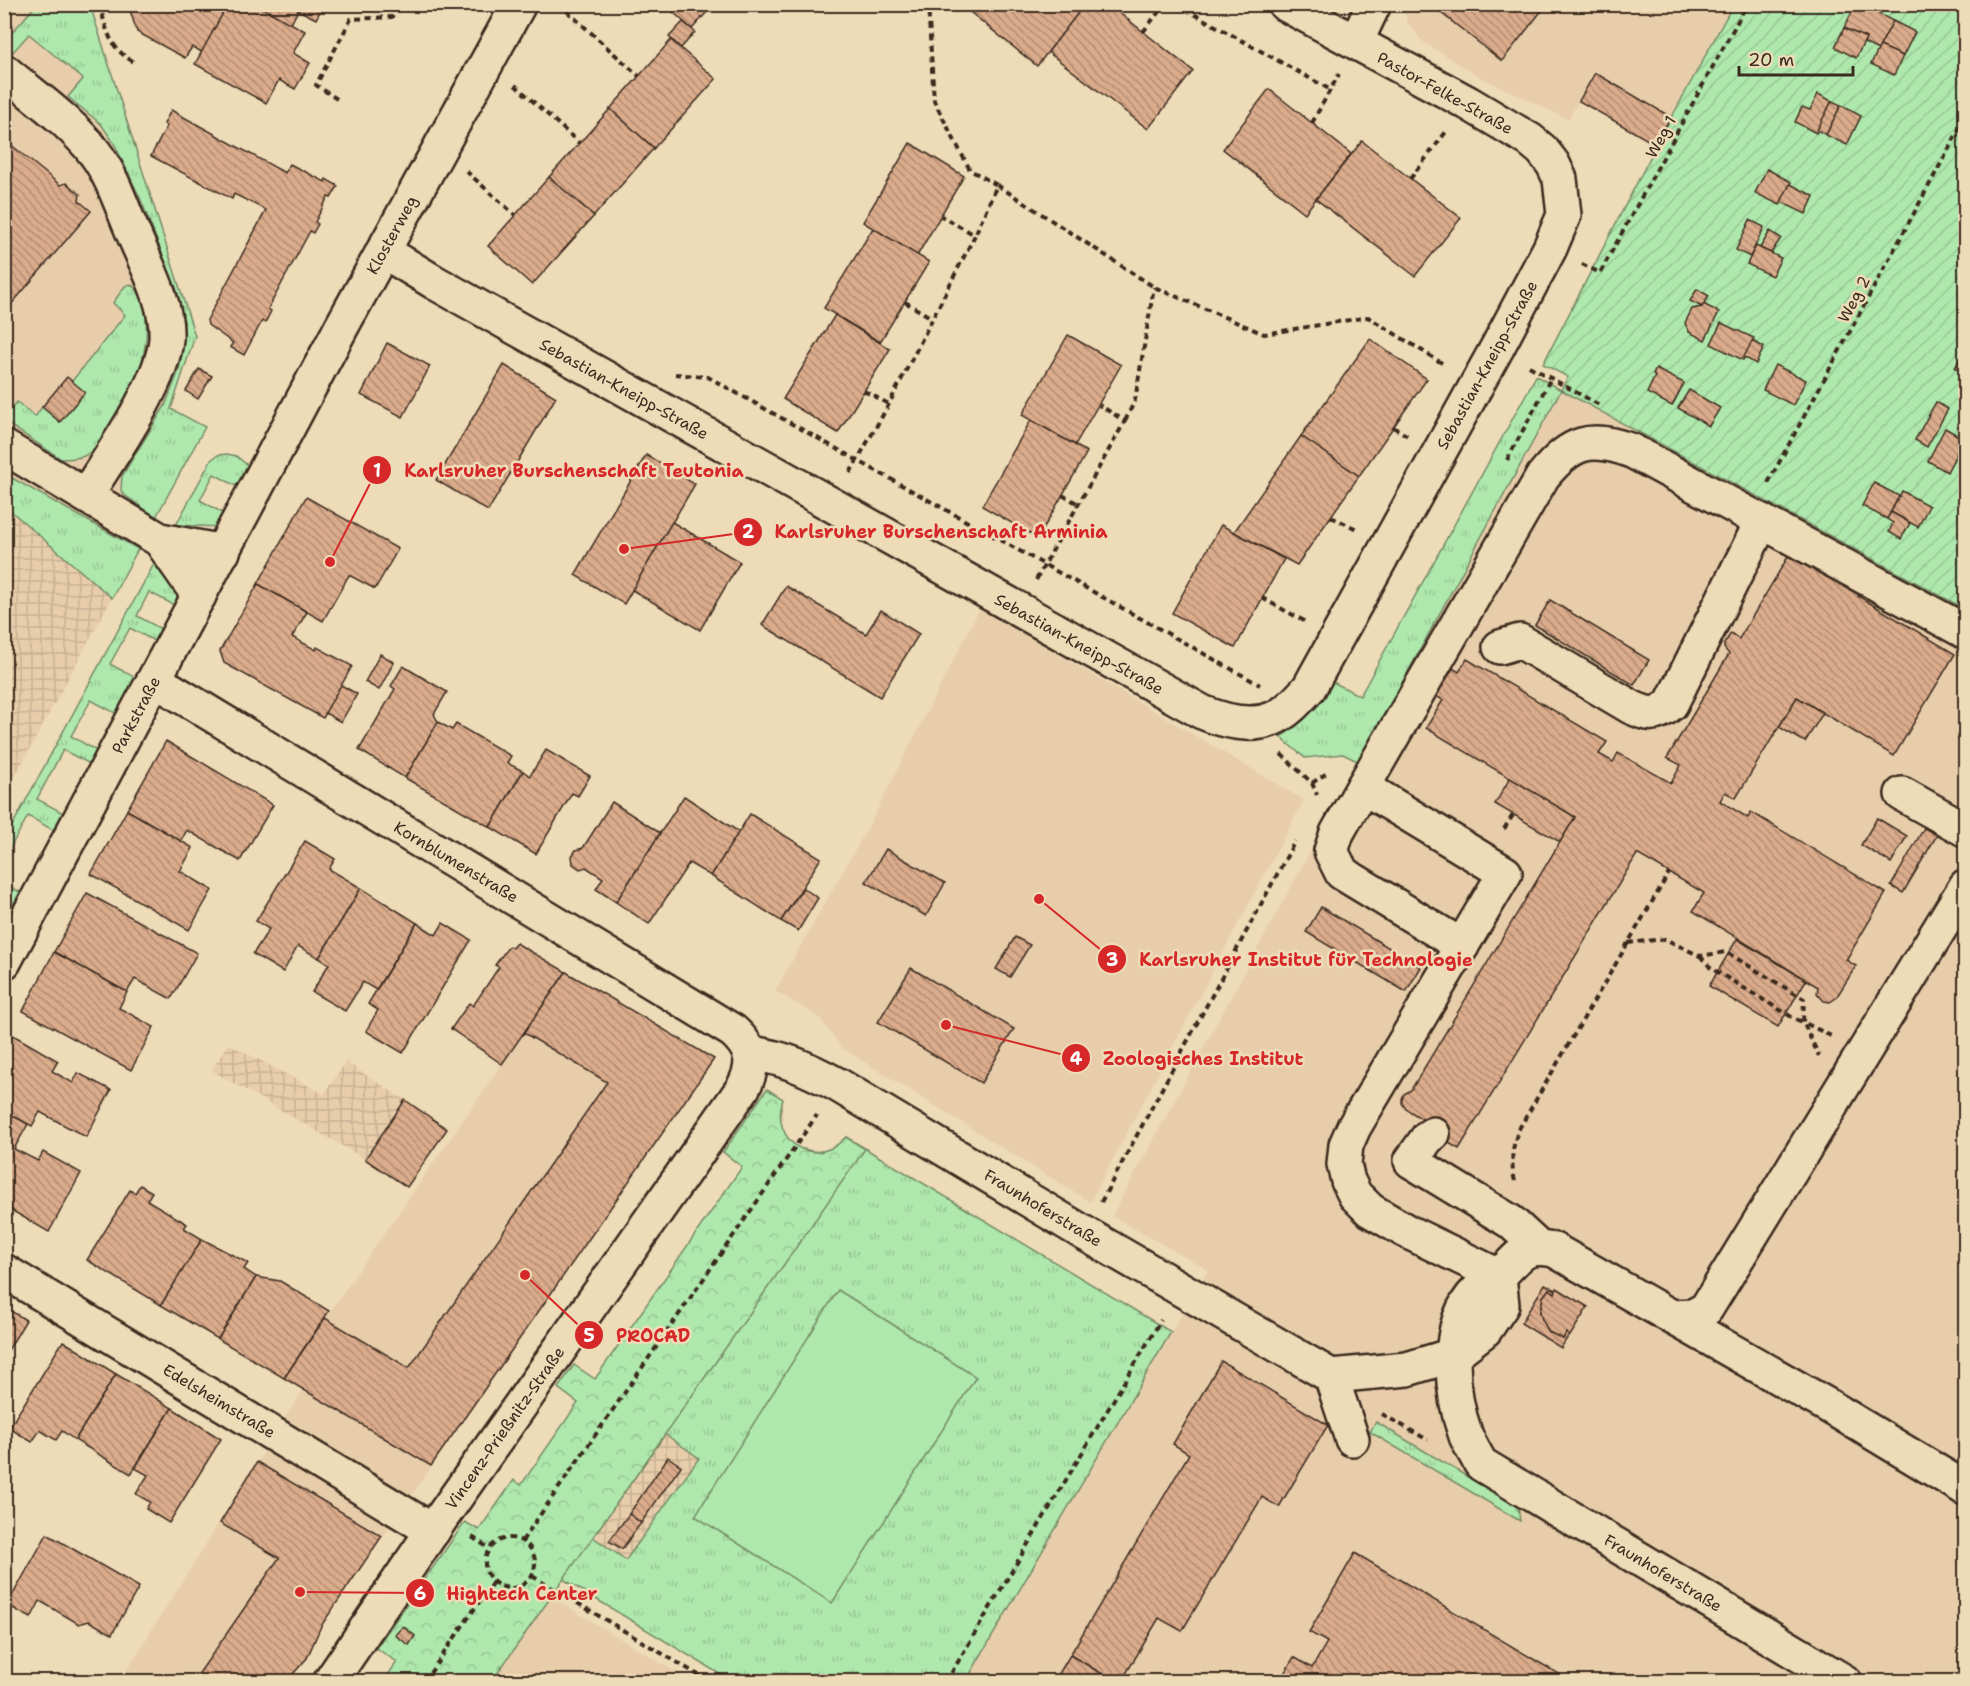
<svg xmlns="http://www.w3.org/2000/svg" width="1970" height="1686" font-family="'Shantell Sans',sans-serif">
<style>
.built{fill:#e8cdab}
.industrial{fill:url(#industrial-grid)}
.grass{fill:url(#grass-tufts);stroke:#748966;stroke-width:1.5;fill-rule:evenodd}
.forest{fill:url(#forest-crowns);stroke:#748966;stroke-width:1.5}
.garden{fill:url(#garden-furrows);stroke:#748966;stroke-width:1.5}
.pitch{fill:#aee8ad;stroke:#748966;stroke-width:1.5}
.building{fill:url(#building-back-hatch);stroke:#3b2a1e;stroke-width:1.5}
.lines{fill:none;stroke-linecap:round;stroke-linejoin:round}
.minor-casing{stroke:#3b2a1e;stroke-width:38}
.path{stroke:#3b2a1e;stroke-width:4;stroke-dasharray:6 4.5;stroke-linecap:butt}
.minor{stroke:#eedbb8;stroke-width:33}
.labels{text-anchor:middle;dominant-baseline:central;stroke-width:5;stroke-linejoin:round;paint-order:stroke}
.street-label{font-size:16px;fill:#3b2a1e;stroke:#eedbb8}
.leader{fill:none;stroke:#d62828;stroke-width:2}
.callout-dot{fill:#d62828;stroke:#eedbb8;stroke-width:2}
.mark-label{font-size:18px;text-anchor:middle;font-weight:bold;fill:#fff}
.callout-label{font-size:18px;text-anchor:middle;font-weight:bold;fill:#d62828;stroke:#eedbb8;stroke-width:5;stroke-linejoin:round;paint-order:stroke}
</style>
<defs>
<pattern id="industrial-grid" width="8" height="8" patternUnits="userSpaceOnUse" patternTransform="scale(1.5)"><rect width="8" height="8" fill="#e8cdab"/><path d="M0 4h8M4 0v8" fill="none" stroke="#c8b093"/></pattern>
<pattern id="grass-tufts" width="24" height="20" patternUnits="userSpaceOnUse" patternTransform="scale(1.5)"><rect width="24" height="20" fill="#aee8ad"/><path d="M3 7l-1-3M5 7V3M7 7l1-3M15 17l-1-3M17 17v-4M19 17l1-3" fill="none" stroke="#97c794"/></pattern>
<pattern id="forest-crowns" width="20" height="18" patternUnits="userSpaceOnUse" patternTransform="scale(1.5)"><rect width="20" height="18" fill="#aee8ad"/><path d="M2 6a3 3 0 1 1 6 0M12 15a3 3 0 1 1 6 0" fill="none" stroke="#97c794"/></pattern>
<pattern id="garden-furrows" width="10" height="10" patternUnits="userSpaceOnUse" patternTransform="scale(1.5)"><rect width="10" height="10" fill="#aee8ad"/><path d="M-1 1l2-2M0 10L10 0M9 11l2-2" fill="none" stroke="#97c794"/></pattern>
<pattern id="building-back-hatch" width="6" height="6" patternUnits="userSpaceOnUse" patternTransform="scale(1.5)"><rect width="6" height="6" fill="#dbac8c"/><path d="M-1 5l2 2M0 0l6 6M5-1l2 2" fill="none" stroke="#b38c72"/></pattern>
</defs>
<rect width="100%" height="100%" fill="#eedbb8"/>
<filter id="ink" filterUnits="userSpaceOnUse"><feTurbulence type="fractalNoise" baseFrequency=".0167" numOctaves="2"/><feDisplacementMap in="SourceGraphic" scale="12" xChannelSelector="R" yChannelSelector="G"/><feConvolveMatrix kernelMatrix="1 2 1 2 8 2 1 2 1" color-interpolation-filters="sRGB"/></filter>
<g filter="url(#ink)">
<g class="built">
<polygon points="5,5 90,5 195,336 171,409 205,427 5,794"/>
<polygon points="1404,5 1733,5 1656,146 1579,101 1568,119 1480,77 1423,42 1407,22"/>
<polygon points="1561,390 1965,609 1965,1681 966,1682 1208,1270 1112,1216"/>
<polygon points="980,608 1304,800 1090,1202 842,1048 819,1017 775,991 871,822"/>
<polygon points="566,972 714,1059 321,1626 311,1650 297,1671 286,1681 119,1682 303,1390 284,1378"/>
<polygon points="551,1597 691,1681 492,1682"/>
</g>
<g class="industrial">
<polygon points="5,506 112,598 5,794"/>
<polygon points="229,1044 324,1094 346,1062 405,1100 365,1159 211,1070"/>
<polygon points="665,1434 699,1458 626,1561 593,1537"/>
</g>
<g class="grass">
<polygon points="36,5 90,5 195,336 171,409 205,427 156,517 123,494 121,490 122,476 165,406 179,370 183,348 184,321 167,266 141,200 114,143 101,124 68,97 83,79 29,34 13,52 9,48 8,40 10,35"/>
<path d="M130,284C140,290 143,300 145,311C152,352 133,391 111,424C104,436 97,449 84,456C76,459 70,459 61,459L5,422L4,417L17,402L35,417L42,407L60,422L72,381L125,315L113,303L125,286Z"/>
<path d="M1536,376L1561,390L1359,762L1343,754L1305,758L1280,737C1304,724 1317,703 1331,681L1360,696Z"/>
<polygon points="227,454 236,456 251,468 240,488 214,474 200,500 226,515 219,527 176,525 211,460 218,455"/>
<polygon points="5,474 138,549 112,598 5,506"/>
<polygon points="154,564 180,598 176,606 149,592 137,616 163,630 156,642 130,628 110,664 136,678 117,714 91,700 71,736 97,751 90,764 63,750 37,799 63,813 53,830 28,816 5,857 5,839"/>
<polygon points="5,884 20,892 12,906 5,902"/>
<path d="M846,1137L1171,1332L966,1681H731L563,1579L561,1582L545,1572L803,1149C820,1155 834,1150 846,1137ZM665,1434L699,1458L626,1560L593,1537Z"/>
<polygon points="1376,1422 1518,1507 1520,1521 1370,1432"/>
</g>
<path class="forest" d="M767,1089L783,1099C769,1142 815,1171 846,1137L865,1149L492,1681H384L397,1662L376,1648L465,1522L479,1530L514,1480L521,1485L578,1403L558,1388L574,1365L595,1379L742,1167L723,1152Z"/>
<polygon class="garden" points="1733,5 1965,5 1965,609 1561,390 1568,377 1543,364 1656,146"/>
<polygon class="pitch" points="838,1290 976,1377 832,1603 695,1516"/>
<g class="building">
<polygon points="128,4 225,4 227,6 202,52 192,47 185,58 137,32"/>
<polygon points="228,4 256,4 305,31 293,53 310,63 295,89 279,80 266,103 195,64"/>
<polygon points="256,4 324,4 316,19 298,10 291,24"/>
<polygon points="664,4 714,4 692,29"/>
<polygon points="960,4 1079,4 1083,7 1037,66"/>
<polygon points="1085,4 1108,4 1193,71 1148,129 1048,52"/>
<polygon points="1446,4 1547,4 1502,61 1440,12"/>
<polygon points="1856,4 1884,4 1879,14 1893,21 1878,50 1864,43 1866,38 1844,28"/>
<polygon points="1898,4 1912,4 1909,10"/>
<polygon points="1893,21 1915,32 1903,56 1880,46"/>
<polygon points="683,22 695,32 681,48 669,37"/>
<polygon points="1844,28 1866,38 1856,58 1835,47"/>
<polygon points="671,40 716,79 654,148 610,109"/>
<polygon points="1880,46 1903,56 1894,75 1871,64"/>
<polygon points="1595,73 1671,117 1655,144 1579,101"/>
<polygon points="1269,89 1351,154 1305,213 1223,149"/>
<polygon points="1818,94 1832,101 1816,133 1795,122 1802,107 1810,110"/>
<polygon points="1832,101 1841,105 1826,135 1817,130"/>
<polygon points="1841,105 1861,116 1847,145 1826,135"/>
<polygon points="610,109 654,148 594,216 549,177"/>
<polygon points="171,110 285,173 290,164 325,182 326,179 338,186 331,198 328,197 315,222 318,224 313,233 310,231 268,309 271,311 265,323 262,321 244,355 230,347 233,343 208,325 207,320 266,210 234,194 232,199 151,156 167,126 164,124"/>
<polygon points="4,139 60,185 66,183 80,194 79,201 91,211 4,313"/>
<polygon points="1362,141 1461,218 1415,276 1316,199"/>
<polygon points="910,143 964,176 917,256 863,222"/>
<polygon points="1767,169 1791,182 1780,205 1755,193"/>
<polygon points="549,177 594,216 532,285 488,246"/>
<polygon points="1790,184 1814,196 1806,214 1781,202"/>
<polygon points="1750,220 1764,227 1750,257 1736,250"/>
<polygon points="873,228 929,262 880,342 824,308"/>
<polygon points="1770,231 1781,238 1771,253 1760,248"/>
<polygon points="1756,246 1781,258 1772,276 1747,264"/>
<polygon points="1697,289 1709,296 1702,307 1690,301"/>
<polygon points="1703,304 1719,312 1705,340 1689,332 1685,323 1692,309 1702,307"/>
<polygon points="835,315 890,349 838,433 783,399"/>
<polygon points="1721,323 1754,338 1743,360 1711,344"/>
<polygon points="1068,335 1121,365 1075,445 1022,415"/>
<polygon points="1370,339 1427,379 1359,476 1301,436"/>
<polygon points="1752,341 1764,347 1756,364 1744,357"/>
<polygon points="387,343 430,366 403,417 361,395"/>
<polygon points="1966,346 1966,373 1955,368"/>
<polygon points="504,365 556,397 488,511 436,480"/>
<polygon points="1775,365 1806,380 1793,405 1763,390"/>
<polygon points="199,369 212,376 198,399 186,391"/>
<polygon points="1656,369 1684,383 1672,406 1647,393 1655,376 1653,375"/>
<polygon points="67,377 85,392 60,422 42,407"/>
<polygon points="1966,386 1966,407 1963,406 1965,401 1959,398"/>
<polygon points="1689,390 1720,408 1709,426 1678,408"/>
<polygon points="1936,402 1948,409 1927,447 1915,440"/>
<polygon points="1031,420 1087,452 1038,538 982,506"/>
<polygon points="1945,428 1964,439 1947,472 1928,461"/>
<polygon points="1301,436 1359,476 1297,565 1234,532"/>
<polygon points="646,455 695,484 624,604 575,575"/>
<polygon points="1874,483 1899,496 1887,519 1862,506"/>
<polygon points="1902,491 1929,506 1918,527 1891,512"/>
<polygon points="306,497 398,549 375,589 349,575 323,621 258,584"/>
<polygon points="1891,512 1910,523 1901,539 1889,532 1893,523 1887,519"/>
<polygon points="672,522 740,562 700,630 632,590"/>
<polygon points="1221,525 1284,559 1235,648 1172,613"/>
<polygon points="1792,550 1861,591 1858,596 1955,654 1894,756 1797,697 1736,798 1725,792 1720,801 1748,818 1751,812 1886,893 1846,960 1856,966 1836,998 1830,1002 1824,1001 1817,993 1818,987 1693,911 1704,893 1637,854 1459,1149 1433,1134 1437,1128 1406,1109 1402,1103 1402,1099 1404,1094 1411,1090 1575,817 1426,728 1443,700 1429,692 1446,664 1459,672 1467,659 1607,742 1599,754 1613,762 1618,753 1671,783 1681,765 1667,758 1729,654 1724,648 1724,644 1731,633 1739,639"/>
<polygon points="258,584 307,612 292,637 316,650 317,647 352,666 323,718 224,663 220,651"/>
<polygon points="786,586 866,634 881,610 919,634 880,697 762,625"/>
<polygon points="1550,600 1649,660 1634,685 1535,625"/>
<polygon points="380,654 394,662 379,690 365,682"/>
<polygon points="403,666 447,692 434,714 438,722 405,778 359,750 395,689 391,686"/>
<polygon points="341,685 357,694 341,722 325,713"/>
<polygon points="1797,697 1823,713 1805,742 1779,727"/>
<polygon points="438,722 452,730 456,724 511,756 507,763 523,771 490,827 405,778"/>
<polygon points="166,741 273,805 240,861 187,830 181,841 127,810"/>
<polygon points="546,750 590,776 578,796 572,793 536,854 490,827 523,771 530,776"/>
<polygon points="1510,778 1575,817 1560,842 1495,804"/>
<polygon points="684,796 739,832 711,876 689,863 649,924 616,902"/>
<polygon points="612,802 660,833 616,902 596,889 603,878 586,867 580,869 573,864 572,856 576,850 583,848"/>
<polygon points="127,810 193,848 180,871 212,890 189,930 91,874"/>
<polygon points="750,814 821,858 781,921 711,876"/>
<polygon points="1877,818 1907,836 1891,863 1861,845"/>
<polygon points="1924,828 1937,835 1903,893 1891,886"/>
<polygon points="305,841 335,859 329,869 361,888 319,958 298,946 283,972 253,954 269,929 256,921"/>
<polygon points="886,849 945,883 926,916 866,882"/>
<polygon points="361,888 417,923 376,990 363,982 345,1011 312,992 329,964 319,958"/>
<polygon points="803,888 818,898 798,931 781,921"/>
<polygon points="87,893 197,953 171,999 135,979 127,992 54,952"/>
<polygon points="1321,907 1421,967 1406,992 1306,932"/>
<polygon points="417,923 436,935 443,923 471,940 403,1053 366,1031 378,1010 368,1004"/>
<polygon points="1015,937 1030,945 1010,977 996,969"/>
<polygon points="1737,939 1806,980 1778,1027 1709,986"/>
<polygon points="516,943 566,972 502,1064 451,1029 469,1003 473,1006 499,967 495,965 509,946 512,948"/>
<polygon points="54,952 127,992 119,1008 154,1027 131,1070 23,1011"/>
<polygon points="911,968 1014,1029 981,1083 878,1022"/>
<polygon points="566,972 714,1059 431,1466 284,1378 325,1318 409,1368 607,1082 524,1033"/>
<polygon points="13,1035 58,1061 52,1071 73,1083 78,1073 111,1090 86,1137 40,1112 32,1126 4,1111 4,1050"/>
<polygon points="405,1100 447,1129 407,1187 365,1159"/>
<polygon points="4,1111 28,1124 14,1149 38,1161 43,1152 81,1173 49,1232 4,1206"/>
<polygon points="140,1185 152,1192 147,1200 187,1224 184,1228 202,1239 161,1305 87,1260 130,1190 135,1193"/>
<polygon points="202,1239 248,1263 244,1269 256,1277 218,1339 161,1305"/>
<polygon points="256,1277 280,1281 329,1311 284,1378 218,1339"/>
<polygon points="1545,1284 1556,1290 1555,1293 1549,1289 1543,1297 1540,1312 1542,1319 1549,1332 1563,1339 1566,1333 1569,1335 1561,1348 1521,1323"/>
<polygon points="1557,1288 1588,1307 1570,1336 1566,1333 1563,1339 1549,1332 1542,1319 1540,1312 1543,1297 1549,1289 1555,1293"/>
<polygon points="4,1307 26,1320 4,1357"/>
<polygon points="63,1341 116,1374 75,1440 62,1431 56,1440 40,1430 32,1442 9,1428"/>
<polygon points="1221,1361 1328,1425 1279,1507 1262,1497 1182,1631 1159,1618 1121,1682 1116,1682 1070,1655 1189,1454 1173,1444"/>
<polygon points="116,1374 172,1408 131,1474 75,1440"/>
<polygon points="172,1408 221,1439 169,1523 146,1509 150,1502 136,1494 148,1475 135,1468"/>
<polygon points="668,1457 681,1466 641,1523 629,1514"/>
<polygon points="257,1462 382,1536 321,1626 307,1658 286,1682 193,1682 279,1558 220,1523"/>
<polygon points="629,1514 641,1523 622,1549 609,1541"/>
<polygon points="47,1534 139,1587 112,1634 89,1621 79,1624 40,1601 31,1618 7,1605"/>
<polygon points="1355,1553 1562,1676 1572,1682 1279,1682 1294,1657 1312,1668 1327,1642 1309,1632"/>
<polygon points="403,1626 415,1636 409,1645 395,1635"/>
<polygon points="1070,1655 1116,1682 1054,1682"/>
</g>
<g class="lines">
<g class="minor-casing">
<g id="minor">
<polyline points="1356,42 1374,4"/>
<path d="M4,71C35,97 70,121 95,153C113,177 122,208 134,235C147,267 168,303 166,339C163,382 110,457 86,495"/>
<path d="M383,251L434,282L1202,712C1224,721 1249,728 1272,719C1287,713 1299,699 1309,688L1497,348L1550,248L1564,215L1560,179L1553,164L1542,150L1530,140L1468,103L1285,4"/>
<polyline points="4,447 160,540 223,552"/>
<polyline points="160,540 199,596"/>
<path d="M1500,647L1520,641L1631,707C1649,715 1655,717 1671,704L1762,521"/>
<path d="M155,680L733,1031C753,1049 756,1064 743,1088L442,1517L330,1682"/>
<polyline points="1363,787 1337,833 1331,851 1342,873 1462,946"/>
<polyline points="1902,794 1966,830"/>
<polyline points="4,962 342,326 519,4"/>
<path d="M750,1053C783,1057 808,1069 838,1085L1084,1233L1331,1376"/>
<polyline points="1433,1134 1428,1137 1411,1161 1511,1222 1538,1247"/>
<polyline points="4,1271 433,1531"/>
<path d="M1499,1276L1406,1231L1370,1210L1355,1195L1348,1181L1344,1164L1346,1145L1354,1127L1505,873L1363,787L1543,476C1571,442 1590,435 1632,451L1966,632"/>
<polyline points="1672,1317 1693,1316 1706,1309 1966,886"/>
<polyline points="1331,1376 1407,1369 1453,1355 1485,1330 1502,1305 1499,1276"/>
<polyline points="1331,1376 1352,1439"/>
<path d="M1845,1682L1481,1464C1476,1455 1470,1445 1466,1436C1451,1395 1443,1324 1477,1291C1484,1285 1493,1281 1500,1275C1520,1256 1523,1244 1554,1250L1827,1405L1966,1489"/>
</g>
</g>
<g class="path">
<path d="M99,4C108,32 108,47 134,62"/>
<polyline points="559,4 639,76"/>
<polyline points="928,4 934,101 970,170 997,185 975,235"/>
<polyline points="1176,4 1331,90"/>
<polyline points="1143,32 1165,4"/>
<polyline points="515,85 579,143"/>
<polyline points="337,99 316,85 351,19 392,17 398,4"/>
<polyline points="1312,123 1339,74"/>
<polyline points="466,171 515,215"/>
<polyline points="1410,179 1446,132"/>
<polyline points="997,185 1154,287 1264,334 1368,317 1445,365"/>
<polyline points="1582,264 1600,273 1747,4"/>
<polyline points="905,302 932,318"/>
<polyline points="1529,366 1601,406"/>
<polyline points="675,374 708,377 1260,685"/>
<polyline points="864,391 889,404"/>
<polyline points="1125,421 1135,400 1154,287"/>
<polyline points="1393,427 1408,436"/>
<polyline points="1507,460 1551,378"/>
<polyline points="850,473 889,404 975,235 941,216"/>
<polyline points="1768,483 1966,117"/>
<polyline points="1062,495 1079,504"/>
<polyline points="1331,517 1357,529"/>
<polyline points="1036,580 1125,421 1099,405"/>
<polyline points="1262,598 1306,622"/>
<polyline points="1281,754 1312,783 1317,795"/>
<polyline points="1312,783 1327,773"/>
<polyline points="1504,829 1513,815"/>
<polyline points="1628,943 1665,939 1700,956 1726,952 1804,999 1803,1022 1831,1036"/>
<polyline points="1700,956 1711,968 1795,1019 1803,1022 1819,1056"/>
<path d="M1515,1181C1510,1162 1512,1145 1520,1127L1669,873"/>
<polyline points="1101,1202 1295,841"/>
<polyline points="1382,1414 1428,1440"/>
<polyline points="472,1537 489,1548"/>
<circle cx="510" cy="1563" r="25"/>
<polyline points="522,1541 817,1115"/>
<polyline points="532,1576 710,1682"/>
<polyline points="424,1682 493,1582"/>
<polyline points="946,1682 1161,1320"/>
</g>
<use href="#minor" class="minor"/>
</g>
</g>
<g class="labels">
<g class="street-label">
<text transform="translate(1445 93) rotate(29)">Pastor-Felke-Straße</text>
<text transform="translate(1661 137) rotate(-61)">Weg 1</text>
<text transform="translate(392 235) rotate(-61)">Klosterweg</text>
<text transform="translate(1854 299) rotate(-62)">Weg 2</text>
<text transform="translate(1487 365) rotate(-61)">Sebastian-Kneipp-Straße</text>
<text transform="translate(624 389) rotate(29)">Sebastian-Kneipp-Straße</text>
<text transform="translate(1079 644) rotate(29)">Sebastian-Kneipp-Straße</text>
<text transform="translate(136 715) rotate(-62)">Parkstraße</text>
<text transform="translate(456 862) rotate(31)">Kornblumenstraße</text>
<text transform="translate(1043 1208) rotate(31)">Fraunhoferstraße</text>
<text transform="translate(219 1401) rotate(31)">Edelsheimstraße</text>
<text transform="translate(505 1428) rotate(-55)">Vincenz-Prießnitz-Straße</text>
<text transform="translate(1663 1573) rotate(31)">Fraunhoferstraße</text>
</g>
</g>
<path class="leader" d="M330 562L377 470M624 549L748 532M1039 899L1112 959M946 1025L1076 1058M525 1275L589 1335M300 1592L420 1593"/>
<g class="callout-dot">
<circle cx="330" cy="562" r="6"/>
<circle cx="624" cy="549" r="6"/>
<circle cx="1039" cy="899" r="6"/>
<circle cx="946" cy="1025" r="6"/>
<circle cx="525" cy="1275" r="6"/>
<circle cx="300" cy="1592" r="6"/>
<circle cx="377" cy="470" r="15"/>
<circle cx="748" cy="532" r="15"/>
<circle cx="1112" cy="959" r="15"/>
<circle cx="1076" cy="1058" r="15"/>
<circle cx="589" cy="1335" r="15"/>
<circle cx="420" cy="1593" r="15"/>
</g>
<g class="mark-label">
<text x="377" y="477">1</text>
<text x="748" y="538">2</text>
<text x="1112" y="966">3</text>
<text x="1076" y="1065">4</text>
<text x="589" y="1342">5</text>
<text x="420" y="1600">6</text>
</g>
<g class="callout-label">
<text x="574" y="477">Karlsruher Burschenschaft Teutonia</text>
<text x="941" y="538">Karlsruher Burschenschaft Arminia</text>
<text x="1306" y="966">Karlsruher Institut für Technologie</text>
<text x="1203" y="1065">Zoologisches Institut</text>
<text x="653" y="1342">PROCAD</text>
<text x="522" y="1600">Hightech Center</text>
</g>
<rect width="1970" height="1686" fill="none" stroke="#eedbb8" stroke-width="24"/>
<rect x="12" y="12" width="1946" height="1662" fill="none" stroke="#3b2a1e" stroke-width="2" filter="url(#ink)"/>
<path d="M1739 66v9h114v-9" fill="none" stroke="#3b2a1e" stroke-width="3"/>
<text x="1748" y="66" font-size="18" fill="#3b2a1e" stroke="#eedbb8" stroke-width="4.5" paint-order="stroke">20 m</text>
</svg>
